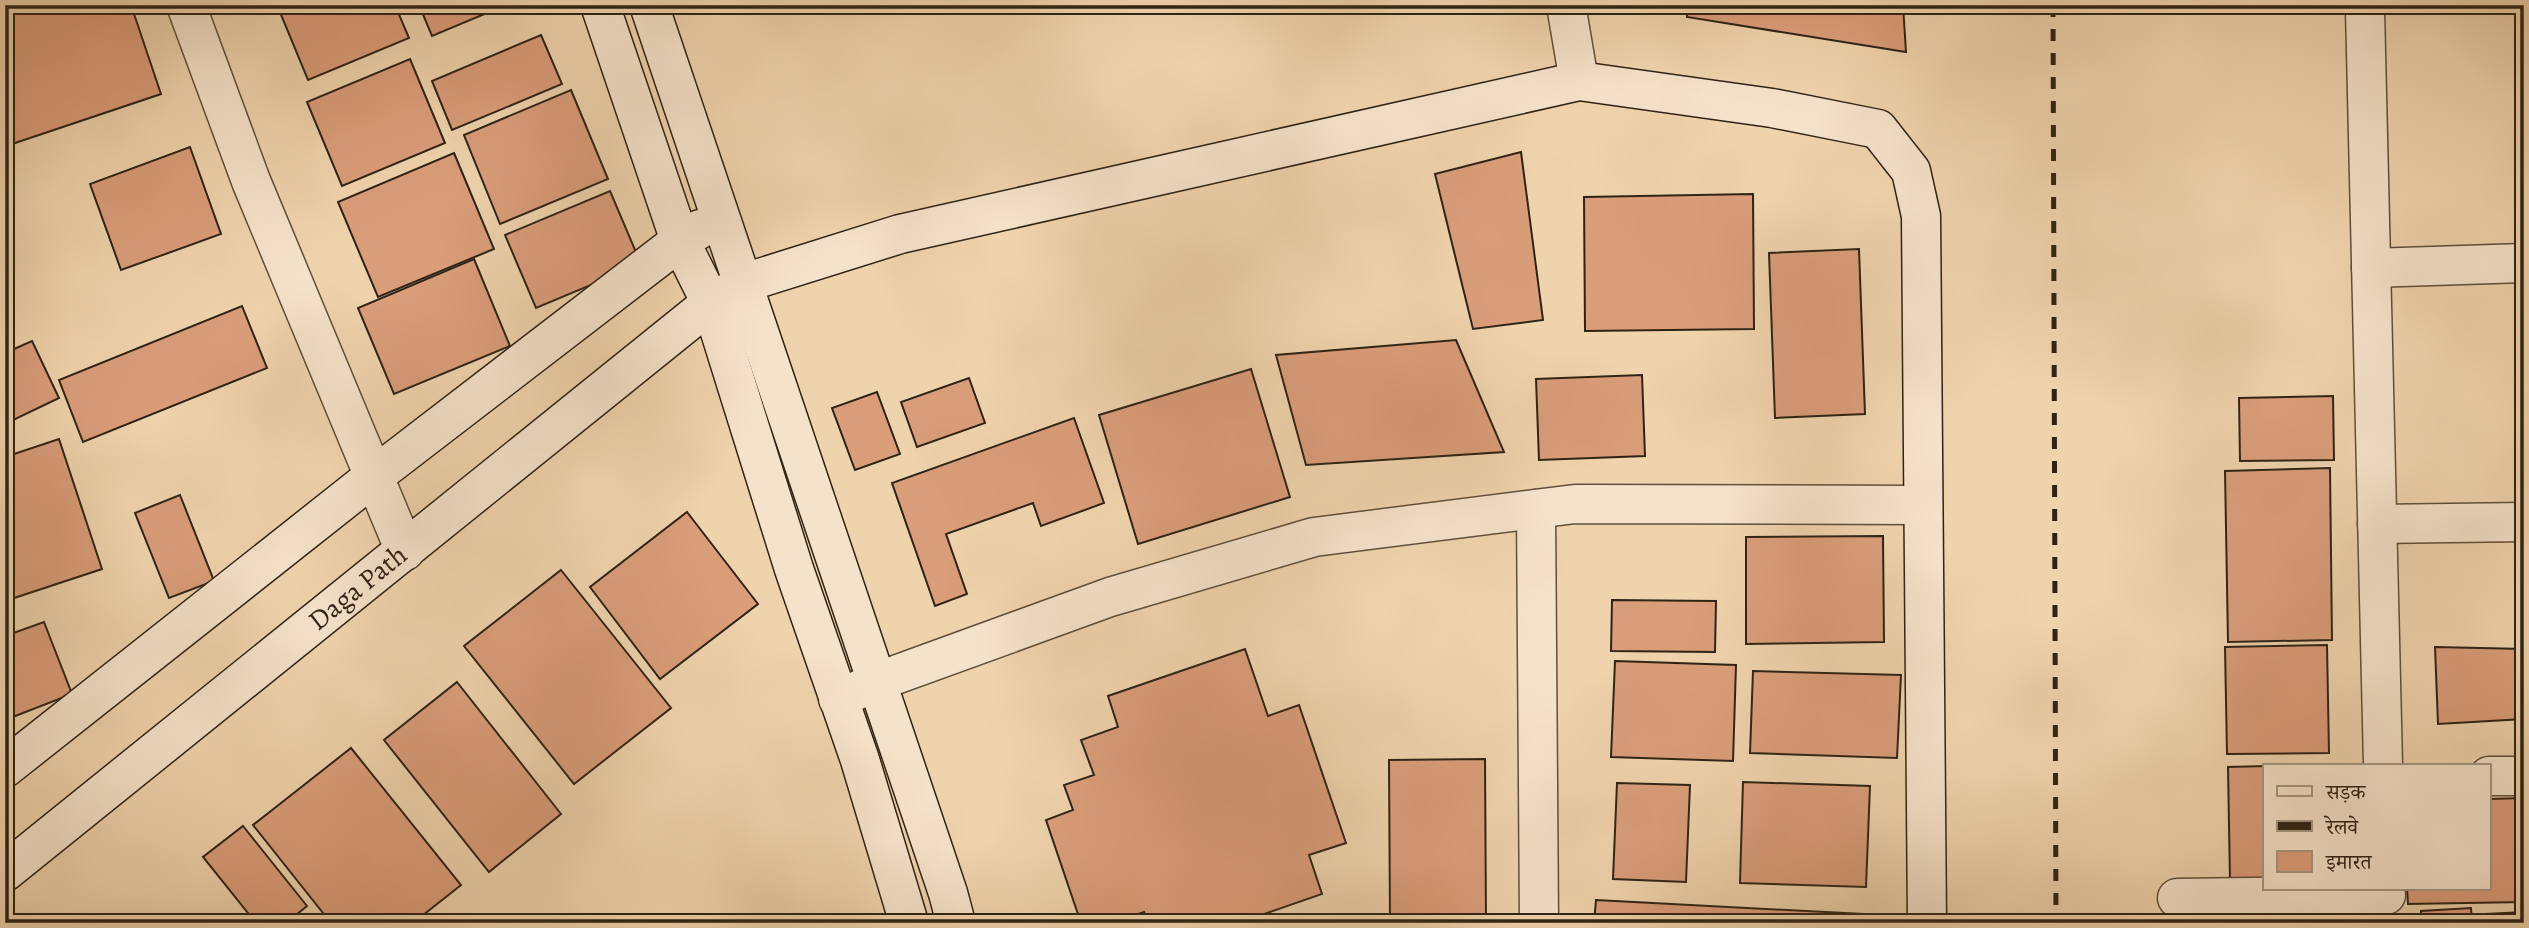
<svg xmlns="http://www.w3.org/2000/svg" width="2529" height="928" font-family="Alegreya,'Noto Serif Devanagari',serif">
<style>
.building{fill:#da9d7a;stroke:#2f2315;stroke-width:2}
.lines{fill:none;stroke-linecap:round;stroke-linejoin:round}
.street-casing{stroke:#5f4f3b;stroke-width:41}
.secondary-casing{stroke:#2f2315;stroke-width:41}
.street{stroke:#f5e2ca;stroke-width:38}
.secondary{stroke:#f5e2ca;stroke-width:38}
.rail{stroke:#2f2315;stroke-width:5;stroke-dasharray:12 12;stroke-linecap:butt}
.labels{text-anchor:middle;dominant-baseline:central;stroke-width:6;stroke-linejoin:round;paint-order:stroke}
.street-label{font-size:28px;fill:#2f2315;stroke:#f5e2ca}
</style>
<rect width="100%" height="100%" fill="#efd3ad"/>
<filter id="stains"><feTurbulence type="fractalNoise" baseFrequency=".00286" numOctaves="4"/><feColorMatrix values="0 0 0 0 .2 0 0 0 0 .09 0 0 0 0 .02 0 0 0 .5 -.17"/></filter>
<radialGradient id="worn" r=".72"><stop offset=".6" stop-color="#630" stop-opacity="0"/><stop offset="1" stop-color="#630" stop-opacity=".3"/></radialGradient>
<g class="building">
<polygon points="5,5 131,5 161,94 6,146"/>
<polygon points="277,5 395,5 409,38 308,80"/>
<polygon points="419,5 506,5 432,36"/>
<polygon points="1687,5 1903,5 1906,52 1687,17"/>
<polygon points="541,35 562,84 452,130 432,81"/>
<polygon points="410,59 445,143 342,186 307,102"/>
<polygon points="571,90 608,179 500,224 464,135"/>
<polygon points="190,147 221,234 121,270 90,184"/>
<polygon points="1521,152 1543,320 1473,329 1435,174"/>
<polygon points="454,153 494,249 378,297 338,202"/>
<polygon points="610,191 641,264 536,308 505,235"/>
<polygon points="1753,194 1754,329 1585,331 1584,197"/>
<polygon points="1859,249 1865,414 1775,418 1769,253"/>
<polygon points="474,259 510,346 394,394 358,308"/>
<polygon points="242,306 267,368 83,442 59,380"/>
<polygon points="1456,340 1504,452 1306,465 1276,355"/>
<polygon points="32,341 59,398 5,424 5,353"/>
<polygon points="1251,369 1290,497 1138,544 1099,415"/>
<polygon points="1642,375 1645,456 1539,460 1536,379"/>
<polygon points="969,378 985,423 917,447 901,402"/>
<polygon points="877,392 900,454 855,470 832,408"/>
<polygon points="2333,396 2334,460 2240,461 2239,398"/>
<polygon points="1074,418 1104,503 1041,526 1033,503 946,534 967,594 935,606 892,483"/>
<polygon points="59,439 102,569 5,601 5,457"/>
<polygon points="2330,468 2332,640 2228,642 2225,471"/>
<polygon points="180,495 214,581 169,598 135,513"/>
<polygon points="687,512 758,604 660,679 590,587"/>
<polygon points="1883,536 1884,642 1746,644 1746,537"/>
<polygon points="561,570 671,708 574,784 464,646"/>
<polygon points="1612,600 1716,601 1715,652 1611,651"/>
<polygon points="44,622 72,694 5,720 5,636"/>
<polygon points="2327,645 2329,753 2227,754 2225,647"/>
<polygon points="2435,647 2524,649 2524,719 2438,724"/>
<polygon points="1245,649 1268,716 1299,705 1346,843 1309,855 1322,894 1238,923 1147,923 1144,912 1111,923 1081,923 1046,820 1073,810 1064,785 1094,775 1081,740 1118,727 1108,696"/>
<polygon points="1615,661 1736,665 1733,761 1611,757"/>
<polygon points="1753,671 1901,675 1897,758 1750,753"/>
<polygon points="457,682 561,814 489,872 384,740"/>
<polygon points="351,748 461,885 413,923 331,923 253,825"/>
<polygon points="1485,759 1486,923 1390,923 1389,760"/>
<polygon points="2265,766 2265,881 2230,881 2228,767"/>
<polygon points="1743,782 1870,786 1866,887 1740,883"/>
<polygon points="1617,783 1690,785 1686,882 1613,879"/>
<polygon points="2524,798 2524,902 2408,904 2407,888 2489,888 2489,799"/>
<polygon points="243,826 307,906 286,923 256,923 203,857"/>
<polygon points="1596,900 1863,914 1862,923 1594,923"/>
<polygon points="2471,908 2472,923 2421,923 2421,911"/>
<polygon points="2524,912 2524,923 2486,923 2486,914"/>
</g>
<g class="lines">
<g class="street-casing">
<g id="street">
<polyline points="186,5 251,181 405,551"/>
<polyline points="1566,5 1579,81"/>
<polyline points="2365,10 2383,765"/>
<polyline points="2371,268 2524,263"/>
<polyline points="1536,509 1539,923"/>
<polyline points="2377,524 2524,522"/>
<polyline points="838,699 876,682 1110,597 1314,537 1575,504 1923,505"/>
<polyline points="2489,776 2524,776"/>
<polyline points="2177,898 2386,895"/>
</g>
</g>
<g class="secondary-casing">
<g id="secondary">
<polyline points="600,5 680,241 711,303 794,569 860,760 909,923"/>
<polyline points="649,5 948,893 956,923"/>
<polyline points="5,768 373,477 680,241 700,229"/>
<path id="s1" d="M5,872L711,303L744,283L900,234L1579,81L1772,108L1878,129L1911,171L1921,216L1927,923"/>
</g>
</g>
<use href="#street" class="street"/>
<use href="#secondary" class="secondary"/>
<polyline class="rail" points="2053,5 2056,923"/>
</g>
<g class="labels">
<g class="street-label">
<text stroke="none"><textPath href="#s1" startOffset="453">Daga Path</textPath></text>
</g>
</g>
<rect width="2529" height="928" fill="none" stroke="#efd3ad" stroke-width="28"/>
<rect x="7" y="7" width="2515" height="914" fill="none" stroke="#2f2315" stroke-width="3.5"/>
<rect x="14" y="14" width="2501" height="900" fill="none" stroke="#2f2315" stroke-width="2"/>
<rect x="2263" y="764" width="228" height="126" fill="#f5e2ca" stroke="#a69682" stroke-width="2"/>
<rect x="2277" y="786" width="35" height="10" fill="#f5e2ca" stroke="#a69682" stroke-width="2"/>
<text x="2326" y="799" font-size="21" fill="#2f2315">सड़क</text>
<rect x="2277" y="821" width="35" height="10" fill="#2f2315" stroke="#a69682" stroke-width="2"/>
<text x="2326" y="834" font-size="21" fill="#2f2315">रेलवे</text>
<rect x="2277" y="851" width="35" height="21" fill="#da9d7a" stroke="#a69682" stroke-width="2"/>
<text x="2326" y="869" font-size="21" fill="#2f2315">इमारत</text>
<rect width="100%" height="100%" filter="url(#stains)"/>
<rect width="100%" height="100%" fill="url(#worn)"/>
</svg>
